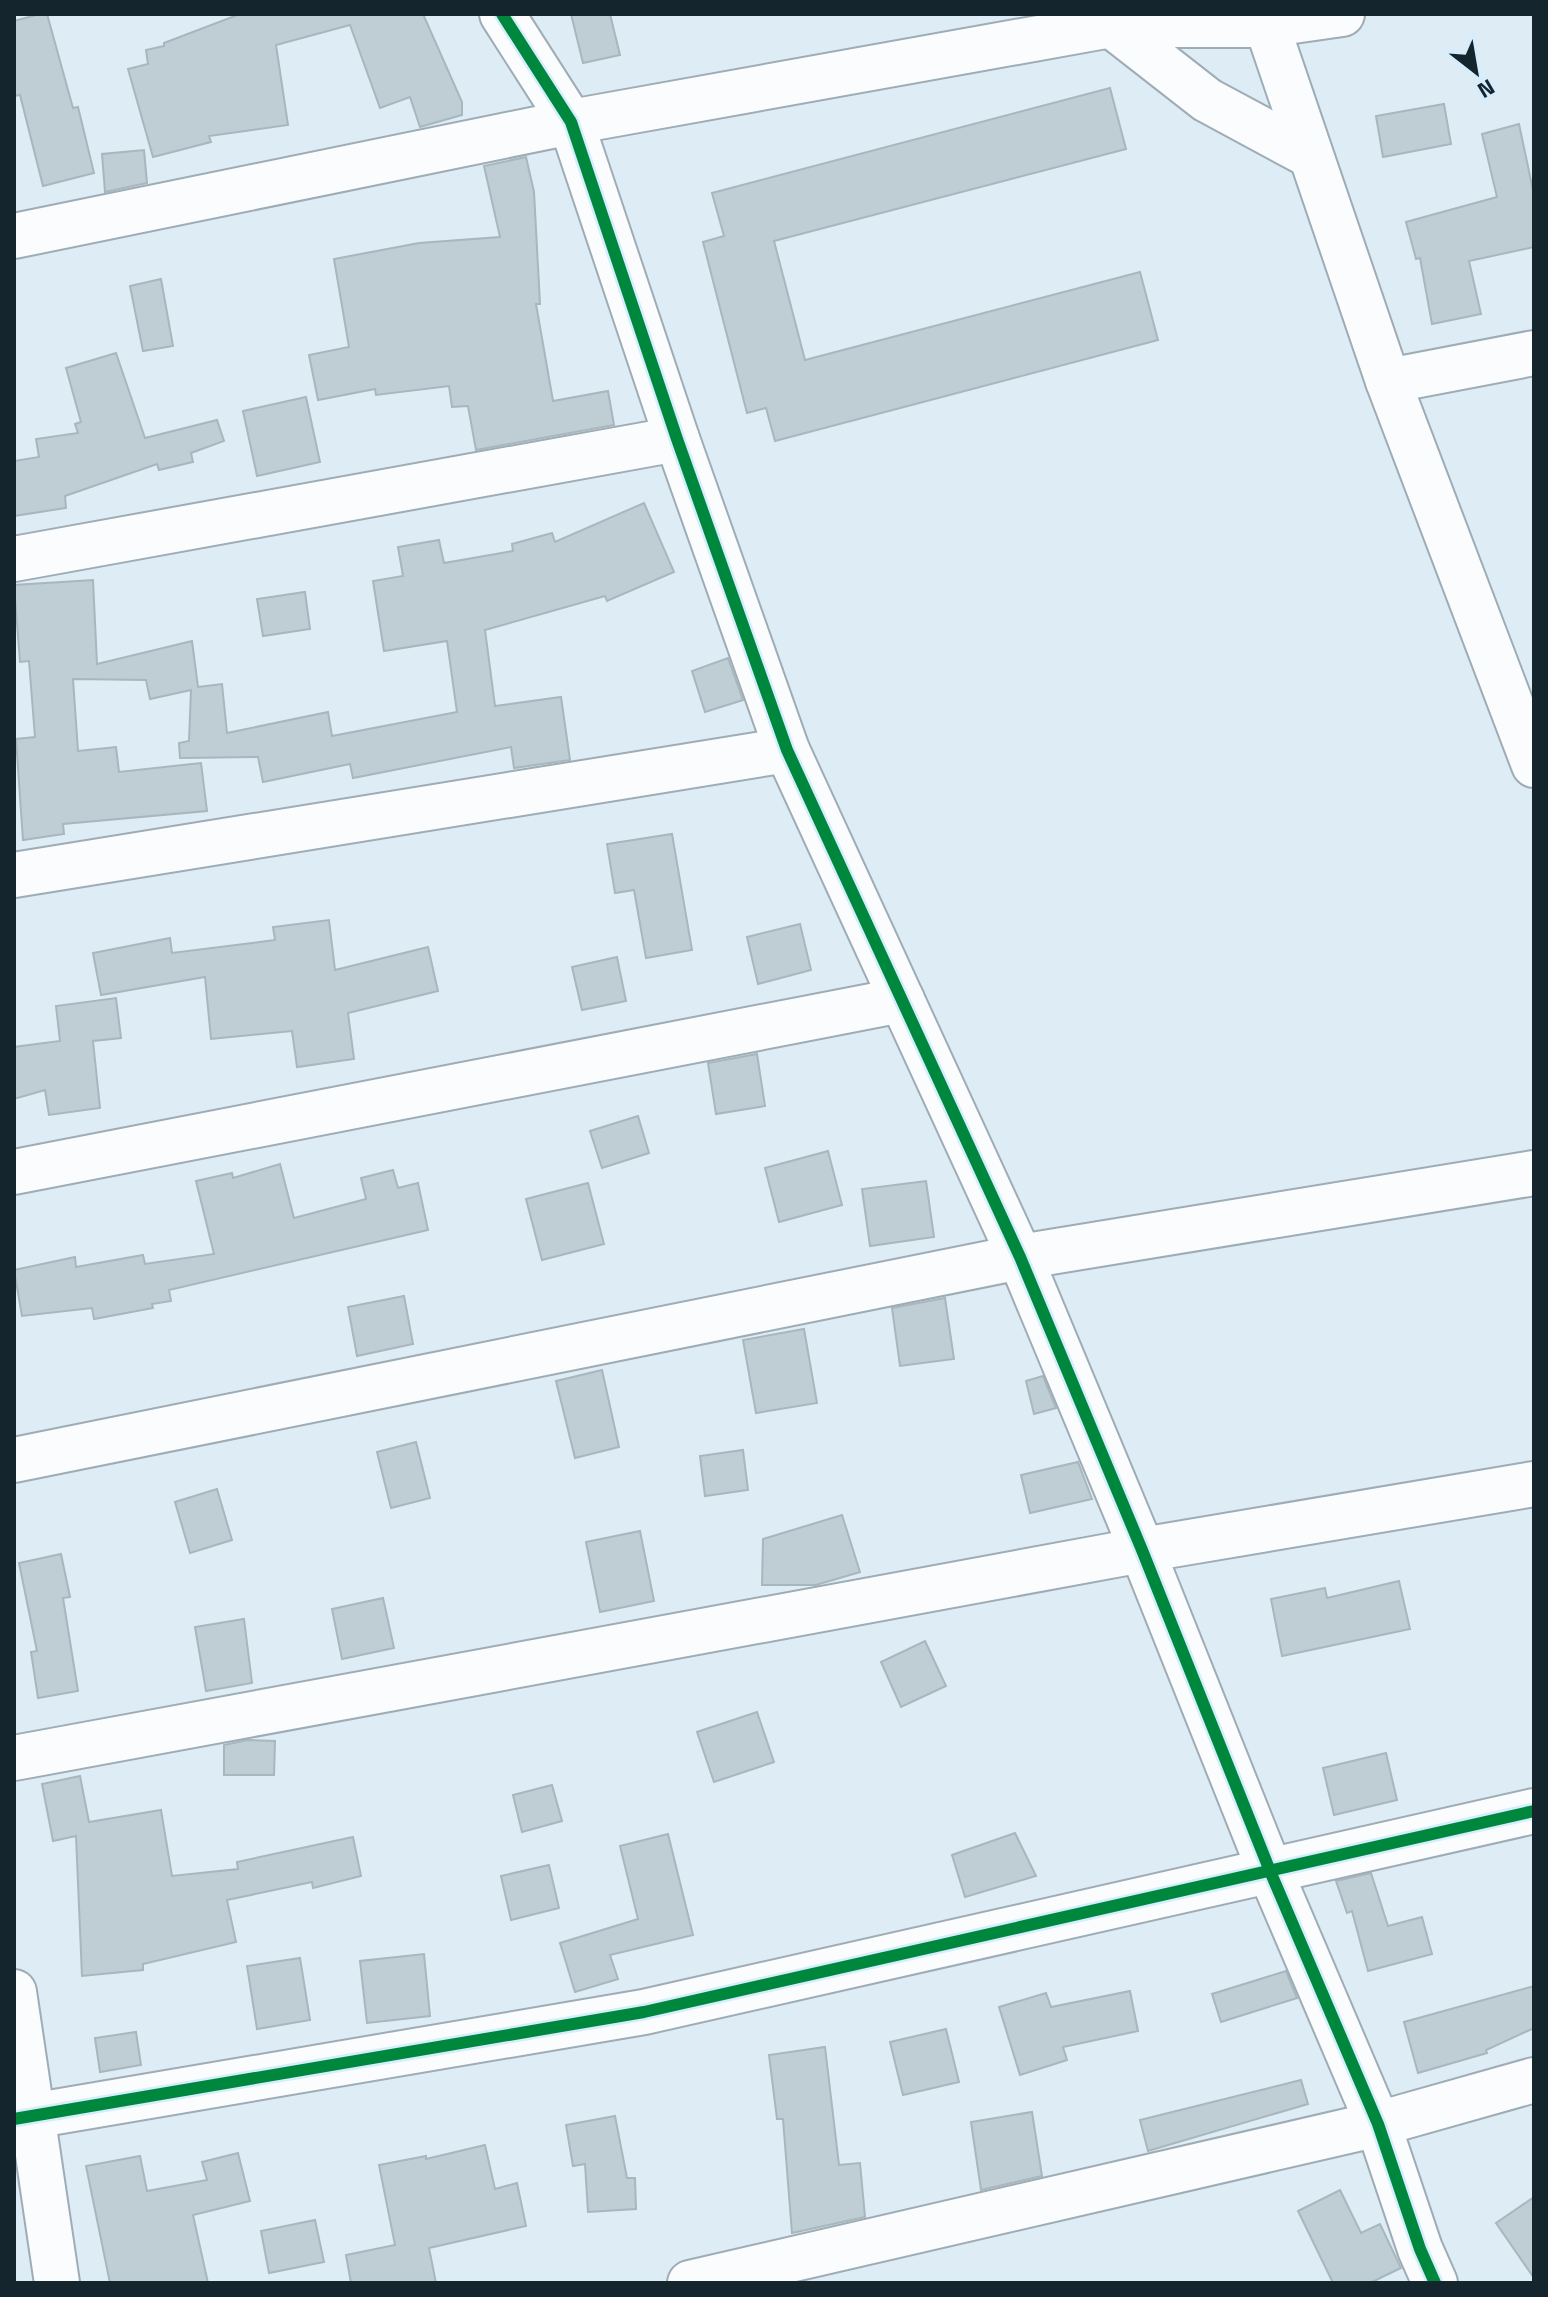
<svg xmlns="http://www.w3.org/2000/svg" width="1548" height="2297" font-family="'Titillium Web',sans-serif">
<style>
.building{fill:#beced4;stroke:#a7b7bd;stroke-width:2}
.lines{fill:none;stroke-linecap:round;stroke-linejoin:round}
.minor-casing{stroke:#9eacb5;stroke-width:48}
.minor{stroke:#fafcfe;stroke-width:44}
.cycleway-casing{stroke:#d5eefe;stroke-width:17}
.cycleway{stroke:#00873e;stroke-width:12}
</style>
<rect width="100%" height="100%" fill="#deecf5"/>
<g class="building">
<polygon points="40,14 47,14 73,108 78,107 94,173 43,186 20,95 14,96 14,21"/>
<polygon points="240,14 423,14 462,102 462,115 420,127 410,97 380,108 350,25 276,45 288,125 209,136 211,142 153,157 128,69 148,64 146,50 164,46 164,43"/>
<polygon points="571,14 610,14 620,55 583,63"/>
<polygon points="1110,88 1126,149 774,241 805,360 1140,272 1158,340 775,441 766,408 747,413 703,242 724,236 712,193"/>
<polygon points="1444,104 1451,144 1383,157 1376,116"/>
<polygon points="1519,124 1534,195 1534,247 1469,261 1481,314 1432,324 1420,258 1416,259 1406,222 1497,197 1482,134"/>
<polygon points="144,150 147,183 105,192 102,154"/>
<polygon points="526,157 534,192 540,304 536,304 553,401 608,391 614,425 476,450 468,406 452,407 449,386 376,395 375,389 318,400 309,355 349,347 334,259 419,243 500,237 484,166"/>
<polygon points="161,279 173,346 143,351 130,286"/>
<polygon points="116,353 145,438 217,420 224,441 191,453 193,462 159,470 157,464 65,496 66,508 14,516 14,461 39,457 36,439 78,433 75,424 81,422 66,368"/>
<polygon points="306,397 320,462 257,476 243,411"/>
<polygon points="644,503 674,572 607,601 605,596 485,630 495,706 561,697 570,760 514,768 511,747 353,778 350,764 263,782 258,757 180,758 179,743 189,741 191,690 150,699 146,680 73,679 78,751 116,747 119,772 201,763 207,811 63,824 64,834 23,840 16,739 35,737 29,661 20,662 14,585 93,580 97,664 192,641 198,687 222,684 227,733 328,712 332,736 457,712 447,641 384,651 373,581 403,576 398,547 439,540 444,563 513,551 512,544 552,533 555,542"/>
<polygon points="305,592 310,629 263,636 257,599"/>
<polygon points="728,658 743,700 705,712 692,671"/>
<polygon points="672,834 692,950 646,958 634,890 615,893 607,844"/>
<polygon points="329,920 335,970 428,947 438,991 348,1013 354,1059 297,1067 292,1031 211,1039 205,977 101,995 93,953 170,938 172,953 275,940 273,927"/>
<polygon points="800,924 811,970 758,984 747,937"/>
<polygon points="617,957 626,1001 582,1010 572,967"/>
<polygon points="116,998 121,1038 93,1041 100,1108 49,1115 45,1090 14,1099 14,1047 60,1041 56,1006"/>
<polygon points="757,1054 765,1106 716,1114 708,1063"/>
<polygon points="638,1116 649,1153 602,1168 590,1131"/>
<polygon points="828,1151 842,1205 779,1222 765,1168"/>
<polygon points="280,1164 294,1218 366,1199 361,1178 393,1170 398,1188 418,1183 428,1230 169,1290 171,1301 152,1304 153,1308 94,1319 92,1308 22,1316 14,1270 75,1257 76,1267 143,1255 145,1264 214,1254 196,1181 232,1173 233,1178"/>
<polygon points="926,1181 934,1237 870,1246 862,1189"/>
<polygon points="588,1183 604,1244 542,1260 526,1199"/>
<polygon points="404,1296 413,1344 357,1356 348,1307"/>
<polygon points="945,1298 954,1359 900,1366 892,1308"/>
<polygon points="804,1329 817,1403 756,1413 743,1340"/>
<polygon points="602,1370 619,1447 575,1458 556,1381"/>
<polygon points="1043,1376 1056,1408 1034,1414 1026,1381"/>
<polygon points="416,1442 430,1498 391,1508 377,1452"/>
<polygon points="743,1450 748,1490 705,1496 700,1456"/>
<polygon points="1078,1462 1092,1499 1030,1513 1021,1475"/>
<polygon points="217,1489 232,1540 190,1553 175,1502"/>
<polygon points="842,1515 860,1572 816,1585 762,1585 763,1539"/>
<polygon points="640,1531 654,1601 600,1612 586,1542"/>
<polygon points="61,1554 70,1597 63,1598 78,1691 38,1698 31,1652 37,1651 19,1563"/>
<polygon points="1399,1581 1410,1629 1282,1656 1271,1599 1325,1588 1327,1598"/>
<polygon points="383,1598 394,1648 342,1659 332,1609"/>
<polygon points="244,1619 252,1683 206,1691 195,1627"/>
<polygon points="925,1641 946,1686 901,1707 881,1662"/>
<polygon points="757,1712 774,1762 714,1782 697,1732"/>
<polygon points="247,1740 275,1741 274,1775 224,1775 224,1745"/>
<polygon points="1386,1753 1397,1800 1334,1815 1323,1768"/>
<polygon points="80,1776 89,1822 161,1810 172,1876 238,1869 237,1862 353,1837 361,1876 313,1888 312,1882 227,1900 236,1942 143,1964 143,1970 82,1976 76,1836 53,1841 42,1784"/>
<polygon points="552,1785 562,1821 522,1832 513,1795"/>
<polygon points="1015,1833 1036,1876 965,1897 952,1855"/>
<polygon points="668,1834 693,1935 610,1955 618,1979 575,1992 560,1943 638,1919 620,1846"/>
<polygon points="549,1865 559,1908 511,1920 501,1876"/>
<polygon points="1371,1873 1388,1926 1422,1917 1432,1954 1368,1971 1352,1911 1347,1913 1336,1881"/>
<polygon points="424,1954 430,2016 367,2023 360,1961"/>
<polygon points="300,1958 310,2020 257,2029 247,1966"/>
<polygon points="1286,1971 1297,1998 1221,2022 1212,1994"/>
<polygon points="1534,1986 1534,2028 1486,2050 1487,2053 1418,2073 1404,2022"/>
<polygon points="1130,1991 1138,2031 1063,2047 1067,2060 1020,2075 999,2007 1046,1993 1051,2007"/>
<polygon points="946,2029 959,2082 903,2095 890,2042"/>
<polygon points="136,2032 141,2065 100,2072 95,2038"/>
<polygon points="825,2047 839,2165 860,2163 865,2217 792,2233 783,2119 777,2119 769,2055"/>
<polygon points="1301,2080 1308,2104 1148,2151 1140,2120"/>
<polygon points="1032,2112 1042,2176 981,2190 971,2122"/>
<polygon points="615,2116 627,2178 635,2178 636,2209 588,2212 585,2164 573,2166 566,2125"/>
<polygon points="485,2145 495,2189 517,2183 526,2226 429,2248 436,2283 351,2283 346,2255 395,2245 379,2165 426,2156 426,2159"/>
<polygon points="238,2153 250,2201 193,2215 208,2283 110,2283 86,2166 140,2156 147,2191 207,2180 202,2162"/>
<polygon points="1340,2190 1361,2233 1380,2224 1401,2268 1370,2283 1333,2283 1298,2211"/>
<polygon points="1534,2197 1534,2278 1496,2223"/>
<polygon points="315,2220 324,2262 269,2273 261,2231"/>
</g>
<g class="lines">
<g class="minor-casing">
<g id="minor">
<polyline points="502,14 571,122 677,439 787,750 1020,1257 1142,1550 1270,1871 1378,2124 1420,2249 1435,2283"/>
<polyline points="1263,14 1388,381 1534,765"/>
<polyline points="1111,25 1207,100 1309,155"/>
<polyline points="14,236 571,122 1111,25 1265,25 1342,14"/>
<polyline points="1388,381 1534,353"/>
<polyline points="14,559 677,439"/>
<polyline points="14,875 787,750"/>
<polyline points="14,1172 902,1000"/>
<polyline points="14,1460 1020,1257 1534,1173"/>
<polyline points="14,1758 1142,1550 1534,1484"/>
<polyline points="14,1992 57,2283"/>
<polyline points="14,2119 644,2012 1534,1811"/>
<polyline points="690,2283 1378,2124 1534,2080"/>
</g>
</g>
<use href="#minor" class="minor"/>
<g class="cycleway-casing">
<g id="cycleway">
<polyline points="502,14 571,122 677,439 787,750 1020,1257 1142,1550 1270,1871 1378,2124 1420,2249 1435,2283"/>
<polyline points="14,2119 644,2012 1534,1811"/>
</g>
</g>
<use href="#cycleway" class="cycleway"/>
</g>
<rect width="1548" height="2297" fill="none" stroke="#15252e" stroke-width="32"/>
<g transform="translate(1476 72) rotate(149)" stroke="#d5eefe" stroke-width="6" paint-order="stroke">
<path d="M0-6L14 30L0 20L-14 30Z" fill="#15252e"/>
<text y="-12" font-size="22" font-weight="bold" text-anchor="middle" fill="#15252e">N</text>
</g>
</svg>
